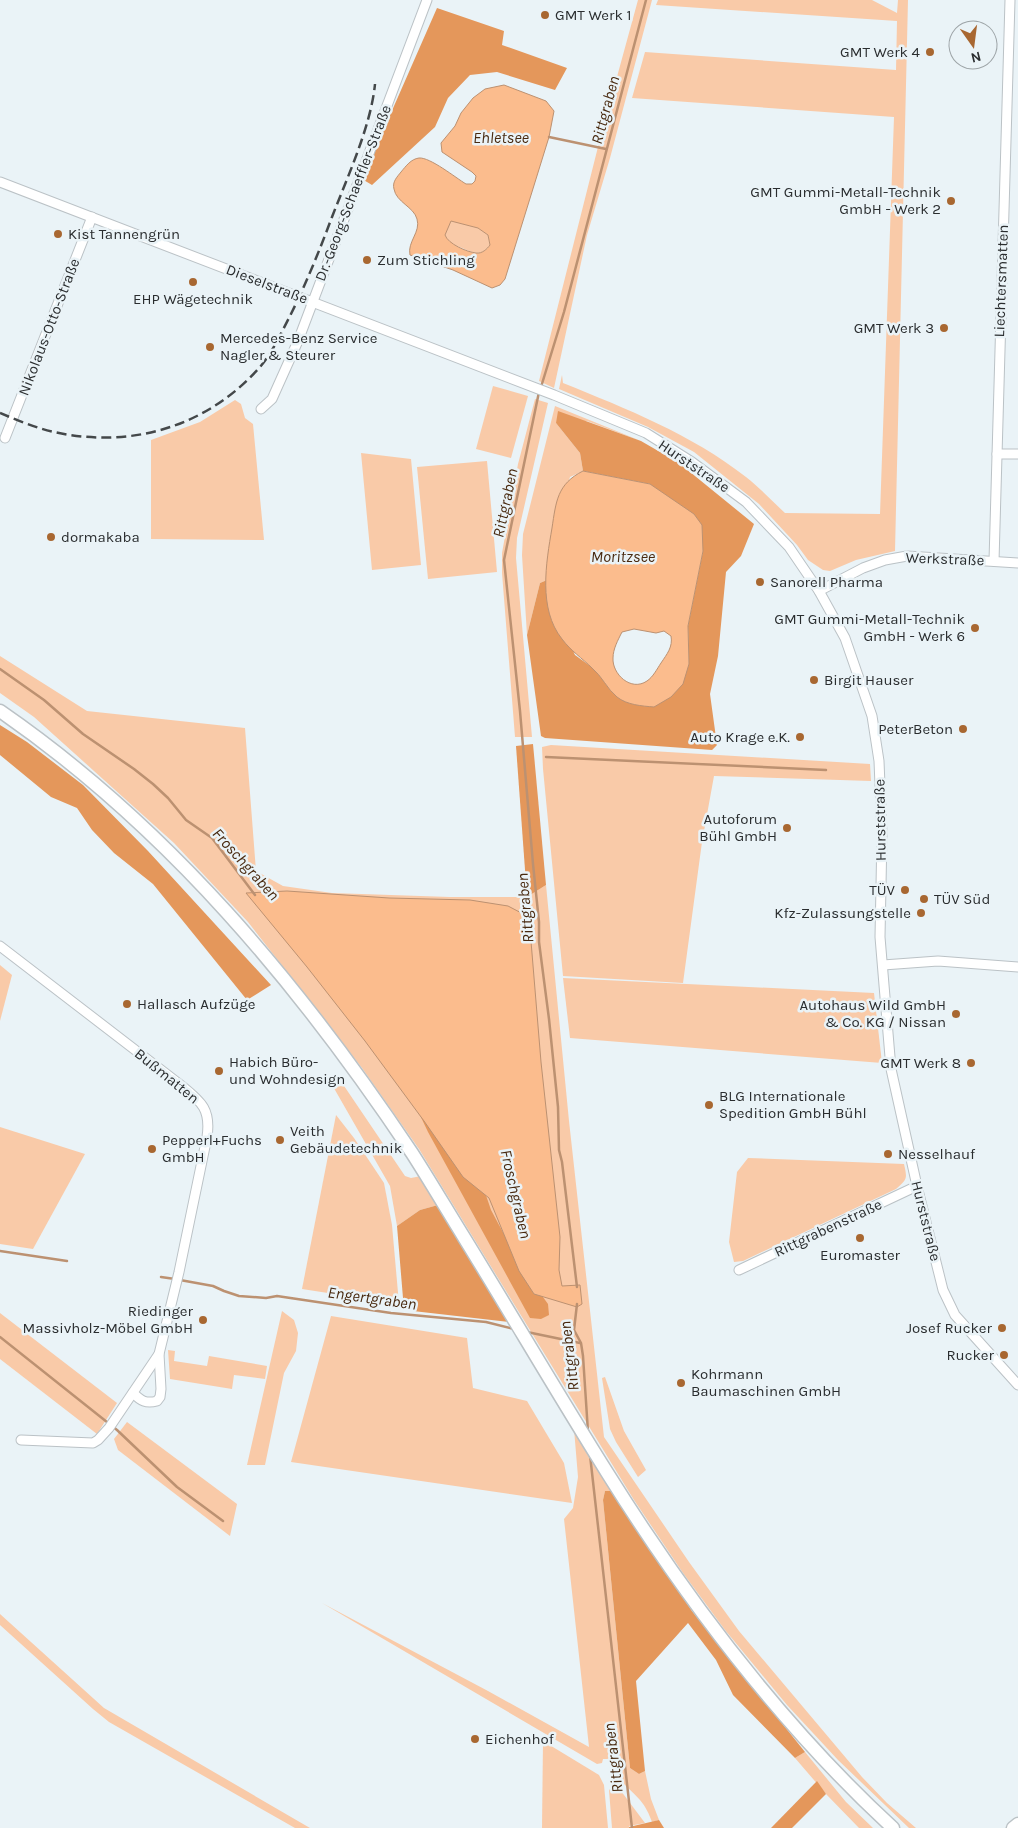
<svg xmlns="http://www.w3.org/2000/svg" width="1018" height="1828" font-family="Karla,sans-serif">
<style>
.green{fill:#f9caa8}
.forest{fill:#e4975b}
.water{fill:#fbbc8d;stroke:#bc9171;fill-rule:evenodd}
.lines{fill:none;stroke-linecap:round;stroke-linejoin:round}
.stream{stroke:#bc9171;stroke-width:2.5}
.street-casing{stroke:#bbc2c6;stroke-width:11}
.secondary-casing{stroke:#bbc2c6;stroke-width:15}
.street{stroke:#fff;stroke-width:9}
.secondary{stroke:#fff;stroke-width:12}
.rail{stroke:#44484a;stroke-width:2.5;stroke-dasharray:10 5;stroke-linecap:butt}
.poi-dot{fill:#a86731;stroke:#eaf3f7;stroke-width:2}
.labels{text-anchor:middle;dominant-baseline:central;stroke-width:5;stroke-linejoin:round;paint-order:stroke}
.poi-label{font-size:15px;fill:#2a2d2f;stroke:#eaf3f7;text-anchor:start}
.street-label{font-size:15px;fill:#2a2d2f;stroke:#eaf3f7}
.water-label{font-size:16px;font-style:italic;fill:#48290f;stroke:#eaf3f7}
</style>
<rect width="100%" height="100%" fill="#eaf3f7"/>
<g class="green">
<polygon points="638,0 652,0 610,158 587,235 554,388 539,381 600,139"/>
<path d="M658,0H872L897,13L898,0H908L895,551L856,560L830,571L823,570L808,560L797,545L759,504L694,452L648,427L559,389L562,375L563,383C627,409 691,434 746,477C760,488 772,501 785,513L880,514L894,117L632,98L645,52L896,70L897,21L656,5Z"/>
<path d="M451,220L478,228L488,235L490,245C487,249 483,253 478,253C473,253 467,250 462,248C447,243 438,237 451,220Z"/>
<polygon points="493,386 528,396 511,458 476,449"/>
<polygon points="535,399 548,403 517,538 516,558 532,737 515,737 502,573 502,553 518,464"/>
<polygon points="235,400 241,404 245,418 253,424 264,540 151,539 151,440 200,422"/>
<polygon points="555,406 641,441 587,421 556,423 580,453 583,471 570,477 549,549 547,580 540,583 527,635 522,555 523,534"/>
<polygon points="361,453 411,459 421,565 372,570"/>
<polygon points="487,461 497,572 428,579 417,467"/>
<polygon points="0,656 87,711 245,728 256,871 283,886 332,893 450,897 527,897 546,885 569,1121 604,1437 689,1562 739,1631 862,1777 887,1803 916,1828 909,1828 838,1760 787,1705 725,1630 683,1573 634,1500 419,1149 362,1068 248,922 174,843 34,717 0,693"/>
<polygon points="551,745 870,764 871,781 714,776 702,842 683,983 563,976 543,769 542,747"/>
<polygon points="0,965 12,975 0,1021"/>
<polygon points="563,978 874,993 882,1063 570,1038"/>
<polygon points="338,1077 405,1176 411,1178 421,1176 438,1205 420,1210 397,1226 390,1186 331,1083"/>
<polygon points="336,1115 354,1138 384,1183 392,1225 399,1304 302,1289"/>
<polygon points="0,1127 85,1154 33,1249 0,1244"/>
<path d="M748,1158L904,1164C907,1178 908,1179 896,1189L743,1261L734,1262L729,1242L737,1172Z"/>
<polygon points="282,1311 294,1320 298,1333 296,1351 284,1373 265,1465 247,1465"/>
<polygon points="0,1313 117,1403 97,1434 0,1359"/>
<polygon points="331,1316 467,1338 473,1388 527,1401 564,1463 572,1503 291,1462"/>
<polygon points="168,1350 175,1351 174,1361 207,1366 209,1356 267,1366 265,1379 234,1375 232,1389 170,1379"/>
<polygon points="605,1377 624,1431 646,1470 638,1477 616,1442 610,1429 602,1378"/>
<polygon points="127,1422 237,1504 230,1536 118,1450 114,1439"/>
<path d="M574,1429L611,1491H605L603,1500L630,1768L639,1774L645,1771L651,1799L659,1820L652,1822C649,1814 646,1807 640,1800C628,1786 613,1778 608,1759H603L602,1763L597,1764L322,1603L488,1691L589,1747L564,1519L573,1508L578,1477Z"/>
<polygon points="0,1614 104,1708 310,1828 295,1828 109,1722 93,1709 0,1625"/>
<polygon points="543,1741 599,1775 604,1785 608,1828 542,1828"/>
<polygon points="805,1752 846,1802 873,1828 859,1828 826,1794 795,1758"/>
<polygon points="612,1787 618,1787 645,1823 629,1826 629,1828 612,1828 609,1790"/>
</g>
<g class="forest">
<polygon points="437,8 504,31 502,45 567,68 555,90 497,72 470,75 448,98 435,127 372,185 362,179"/>
<polygon points="558,411 641,441 679,463 754,524 741,556 726,572 718,656 710,694 717,745 712,750 545,738 541,736 527,635 540,583 547,580 546,592 575,655 593,668 618,697 689,664 688,626 703,551 650,484 583,471 580,453 556,423"/>
<polygon points="0,725 27,742 83,785 148,851 271,985 247,1000 153,884 114,853 92,830 77,808 51,797 0,755"/>
<polygon points="533,744 546,885 527,897 516,746"/>
<polygon points="419,1099 472,1154 491,1210 522,1268 548,1304 549,1315 541,1319 530,1318 428,1132 419,1113"/>
<polygon points="438,1205 509,1322 413,1311 403,1298 397,1226 420,1210"/>
<polygon points="605,1491 611,1491 692,1611 805,1752 795,1758 733,1695 716,1660 688,1623 636,1681 645,1771 639,1774 630,1768 603,1500"/>
<polygon points="817,1781 826,1794 792,1828 771,1828"/>
<polygon points="659,1820 664,1828 629,1828 629,1827"/>
</g>
<g class="water">
<path d="M504,85L546,101L554,111L549,137L505,279L500,285L492,288L453,270L410,255C407,242 421,232 417,219C414,207 396,202 394,189C392,182 397,177 401,172C406,166 411,159 419,158C430,157 456,178 466,184H472L475,181L476,176L472,172L442,152L441,143L455,126L461,113L473,98L485,89ZM451,221L478,228L488,235L490,245C487,249 482,254 476,253C467,252 448,244 445,235Z"/>
<path d="M583,471L650,484L694,514L702,525L703,551L688,626L689,664L683,684L671,697L654,707C642,706 627,705 617,697C607,689 602,676 592,668C582,658 571,651 562,639C538,609 546,563 552,528C556,502 557,484 583,471ZM634,629L656,633L664,631L671,636C673,647 667,654 661,663C657,669 653,677 647,681C631,692 612,674 613,658C613,649 618,640 622,632Z"/>
<polygon points="287,891 389,898 470,900 508,906 529,917 541,1062 560,1237 559,1270 562,1286 580,1285 582,1304 577,1307 534,1294 519,1271 489,1198 463,1177 424,1121 365,1041 307,967 246,893"/>
</g>
<g class="lines">
<g class="stream">
<polyline points="549,137 606,149"/>
<polyline points="541,387 564,312 646,0"/>
<polyline points="539,392 504,560 520,711 533,864 539,922 539,942 549,1019 558,1107 559,1150 562,1162 577,1287"/>
<polyline points="0,669 44,700 83,734 134,769 153,784 168,798 186,820 212,838 255,895"/>
<polyline points="546,757 826,770"/>
<polyline points="0,1251 67,1261"/>
<polyline points="161,1277 175,1279"/>
<polyline points="180,1280 213,1286 224,1291 239,1296 266,1298 277,1296 391,1313 486,1322 514,1329"/>
<polyline points="577,1304 574,1330 581,1343 583,1356 588,1432"/>
<polyline points="527,1332 580,1343"/>
<polyline points="0,1337 117,1430 177,1487 223,1521"/>
<polyline points="590,1455 632,1828"/>
</g>
<g class="street-casing">
<g id="street">
<polyline points="0,182 554,395 646,433 692,462 746,502 789,547 819,591 845,638 872,716 879,761 882,834 880,937 891,1069 917,1186 943,1290 955,1315 1018,1385"/>
<polyline points="261,409 272,399 298,341 427,0"/>
<polyline points="5,438 92,217"/>
<polyline points="997,454 1018,454"/>
<polyline points="994,561 1010,0"/>
<polyline points="819,591 863,568 885,560 907,556 1018,563"/>
<path d="M0,946L182,1086C202,1102 211,1110 207,1137L179,1272L159,1354L161,1389L160,1397L157,1401C146,1404 141,1401 133,1393"/>
<polyline points="883,965 938,961 1018,967"/>
<polyline points="739,1270 917,1186"/>
<polyline points="21,1440 93,1443 98,1440 109,1428 159,1354"/>
</g>
</g>
<g class="secondary-casing">
<g id="secondary">
<path d="M0,711C168,827 299,984 412,1153C430,1181 447,1210 465,1239C513,1317 559,1396 608,1474C687,1600 783,1727 893,1828"/>
<polyline points="1013,1828 1018,1824"/>
</g>
</g>
<use href="#street" class="street"/>
<use href="#secondary" class="secondary"/>
<path class="rail" d="M0,413C17,420 36,428 54,432C131,449 207,427 260,367C272,353 280,335 289,318C305,286 319,252 332,217C347,178 371,126 375,84"/>
</g>
<g class="poi-dot">
<circle cx="545" cy="15" r="5"/>
<circle cx="930" cy="52" r="5"/>
<circle cx="951" cy="201" r="5"/>
<circle cx="58" cy="234" r="5"/>
<circle cx="367" cy="260" r="5"/>
<circle cx="193" cy="282" r="5"/>
<circle cx="944" cy="328" r="5"/>
<circle cx="210" cy="347" r="5"/>
<circle cx="51" cy="537" r="5"/>
<circle cx="760" cy="582" r="5"/>
<circle cx="975" cy="628" r="5"/>
<circle cx="814" cy="680" r="5"/>
<circle cx="963" cy="729" r="5"/>
<circle cx="800" cy="737" r="5"/>
<circle cx="787" cy="828" r="5"/>
<circle cx="905" cy="890" r="5"/>
<circle cx="924" cy="899" r="5"/>
<circle cx="921" cy="913" r="5"/>
<circle cx="127" cy="1004" r="5"/>
<circle cx="956" cy="1014" r="5"/>
<circle cx="971" cy="1063" r="5"/>
<circle cx="219" cy="1071" r="5"/>
<circle cx="709" cy="1105" r="5"/>
<circle cx="280" cy="1140" r="5"/>
<circle cx="152" cy="1149" r="5"/>
<circle cx="888" cy="1154" r="5"/>
<circle cx="860" cy="1238" r="5"/>
<circle cx="203" cy="1320" r="5"/>
<circle cx="1002" cy="1328" r="5"/>
<circle cx="1004" cy="1355" r="5"/>
<circle cx="681" cy="1383" r="5"/>
<circle cx="475" cy="1739" r="5"/>
</g>
<g class="labels">
<g class="poi-label">
<text x="555" y="15">GMT Werk 1</text>
<text x="920" y="52" text-anchor="end">GMT Werk 4</text>
<text x="941" y="192" text-anchor="end">GMT Gummi-Metall-Technik<tspan x="941" dy="17">GmbH - Werk 2</tspan></text>
<text x="68" y="234">Kist Tannengrün</text>
<text x="377" y="260">Zum Stichling</text>
<text x="193" y="299" text-anchor="middle">EHP Wägetechnik</text>
<text x="934" y="328" text-anchor="end">GMT Werk 3</text>
<text x="220" y="338">Mercedes-Benz Service<tspan x="220" dy="17">Nagler &amp; Steurer</tspan></text>
<text x="61" y="537">dormakaba</text>
<text x="770" y="582">Sanorell Pharma</text>
<text x="965" y="619" text-anchor="end">GMT Gummi-Metall-Technik<tspan x="965" dy="17">GmbH - Werk 6</tspan></text>
<text x="824" y="680">Birgit Hauser</text>
<text x="953" y="729" text-anchor="end">PeterBeton</text>
<text x="790" y="737" text-anchor="end">Auto Krage e.K.</text>
<text x="777" y="819" text-anchor="end">Autoforum<tspan x="777" dy="17">Bühl GmbH</tspan></text>
<text x="895" y="890" text-anchor="end">TÜV</text>
<text x="934" y="899">TÜV Süd</text>
<text x="911" y="913" text-anchor="end">Kfz-Zulassungstelle</text>
<text x="137" y="1004">Hallasch Aufzüge</text>
<text x="946" y="1005" text-anchor="end">Autohaus Wild GmbH<tspan x="946" dy="17">&amp; Co. KG / Nissan</tspan></text>
<text x="229" y="1062">Habich Büro-<tspan x="229" dy="17">und Wohndesign</tspan></text>
<text x="961" y="1063" text-anchor="end">GMT Werk 8</text>
<text x="719" y="1096">BLG Internationale<tspan x="719" dy="17">Spedition GmbH Bühl</tspan></text>
<text x="290" y="1131">Veith<tspan x="290" dy="17">Gebäudetechnik</tspan></text>
<text x="162" y="1140">Pepperl+Fuchs<tspan x="162" dy="17">GmbH</tspan></text>
<text x="898" y="1154">Nesselhauf</text>
<text x="860" y="1255" text-anchor="middle">Euromaster</text>
<text x="193" y="1311" text-anchor="end">Riedinger<tspan x="193" dy="17">Massivholz-Möbel GmbH</tspan></text>
<text x="992" y="1328" text-anchor="end">Josef Rucker</text>
<text x="994" y="1355" text-anchor="end">Rucker</text>
<text x="691" y="1374">Kohrmann<tspan x="691" dy="17">Baumaschinen GmbH</tspan></text>
<text x="485" y="1739">Eichenhof</text>
</g>
<g class="street-label">
<text transform="translate(353 193) rotate(-69)">Dr.-Georg-Schaeffler-Straße</text>
<text transform="translate(1001 281) rotate(-88)">Liechtersmatten</text>
<text transform="translate(267 284) rotate(21)">Dieselstraße</text>
<text transform="translate(49 327) rotate(-69)">Nikolaus-Otto-Straße</text>
<text transform="translate(694 466) rotate(34)">Hurststraße</text>
<text transform="translate(945 559) rotate(2)">Werkstraße</text>
<text transform="translate(880 820) rotate(-91)">Hurststraße</text>
<text transform="translate(167 1076) rotate(39)">Bußmatten</text>
<text transform="translate(926 1221) rotate(76)">Hurststraße</text>
<text transform="translate(828 1228) rotate(-25)">Rittgrabenstraße</text>
</g>
<g class="water-label">
<text transform="translate(605 110) rotate(-75)">Rittgraben</text>
<text x="501" y="137">Ehletsee</text>
<text transform="translate(505 503) rotate(-78)">Rittgraben</text>
<text x="623" y="556">Moritzsee</text>
<text transform="translate(246 864) rotate(48)">Froschgraben</text>
<text transform="translate(525 908) rotate(-95)">Rittgraben</text>
<text transform="translate(516 1194) rotate(77)">Froschgraben</text>
<text transform="translate(372 1298) rotate(8)">Engertgraben</text>
<text transform="translate(569 1356) rotate(-97)">Rittgraben</text>
<text transform="translate(613 1758) rotate(-97)">Rittgraben</text>
</g>
</g>
<g transform="translate(973 45) rotate(166)"><circle r="24" fill="#eaf3f7" stroke="#9da4a7"/>
<path d="M0-4L9 19L0 12L-9 19Z" fill="#a86731"/>
<text y="-8" font-size="14" font-weight="bold" text-anchor="middle" fill="#2a2d2f">N</text>
</g>
</svg>
